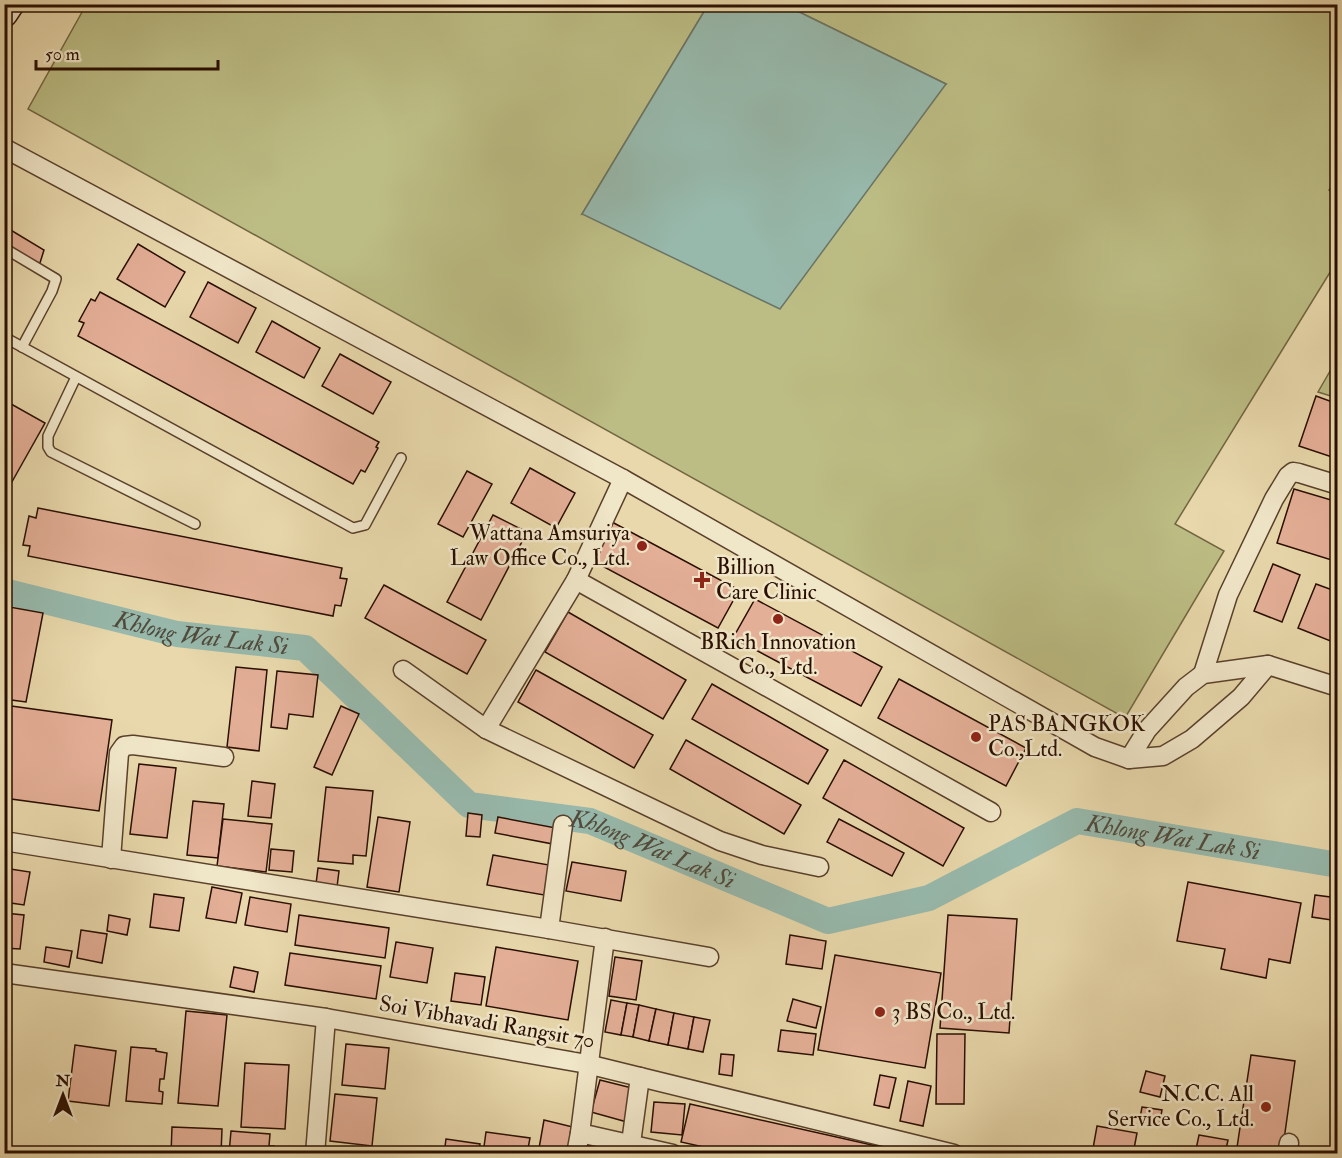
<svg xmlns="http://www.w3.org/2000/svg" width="1342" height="1158" font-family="'IM FELL Double Pica',serif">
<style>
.green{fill:#bcbd84;stroke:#726642;stroke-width:1.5}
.water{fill:#97b9ac;stroke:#6b7567;stroke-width:1.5}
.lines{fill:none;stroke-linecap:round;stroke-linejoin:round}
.canal{stroke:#97b9ac;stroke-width:26}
.building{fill:#e4af97;stroke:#290e00;stroke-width:1.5}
.lane-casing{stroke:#59402b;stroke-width:12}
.street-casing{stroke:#59402b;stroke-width:21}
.secondary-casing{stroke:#290e00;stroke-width:30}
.lane{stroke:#f0e6c8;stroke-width:9}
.street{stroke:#f0e6c8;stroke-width:18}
.secondary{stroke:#f0e6c8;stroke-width:27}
.poi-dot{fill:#8f2418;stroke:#f0e6c8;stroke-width:2}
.labels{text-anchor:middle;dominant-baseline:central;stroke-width:5;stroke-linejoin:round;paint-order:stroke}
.poi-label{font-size:22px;fill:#290e00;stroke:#f0e6c8;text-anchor:start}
.street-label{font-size:22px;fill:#290e00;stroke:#f0e6c8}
.water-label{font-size:24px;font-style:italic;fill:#504a3c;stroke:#f0e6c8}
</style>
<rect width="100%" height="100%" fill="#e8d8ab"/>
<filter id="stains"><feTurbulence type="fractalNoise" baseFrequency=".00333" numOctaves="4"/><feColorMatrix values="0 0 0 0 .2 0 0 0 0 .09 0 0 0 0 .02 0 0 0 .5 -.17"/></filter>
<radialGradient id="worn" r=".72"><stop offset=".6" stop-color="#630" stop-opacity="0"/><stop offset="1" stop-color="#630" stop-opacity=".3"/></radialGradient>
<g class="green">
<polygon points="86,5 708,5 582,214 946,84 785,5 1337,5 1338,175 1329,190 1337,197 1337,261 1175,524 1224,551 1125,718 28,109"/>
<polygon points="1337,359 1337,398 1318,392"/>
</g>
<polygon class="water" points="708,5 785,5 946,84 780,309 582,214"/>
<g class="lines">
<path class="canal" id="s1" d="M4,591L177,634L305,648L469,805L590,821L828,921L929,898L1077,821L1338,865"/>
</g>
<g class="building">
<polygon points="4,226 44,250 39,266 4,245"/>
<polygon points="138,244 185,272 165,307 117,279"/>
<polygon points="208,282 256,308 238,343 190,317"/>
<polygon points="100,292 379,442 376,447 378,448 365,472 361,470 353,484 78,336 84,323 79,321 91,299 95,301"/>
<polygon points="272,321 320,348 304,378 256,352"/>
<polygon points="340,354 391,382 373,414 322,386"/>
<polygon points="1316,396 1338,404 1338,459 1299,446"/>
<polygon points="4,400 45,423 4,496"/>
<polygon points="530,468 575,493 556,528 511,503"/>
<polygon points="467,471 492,484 463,537 438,524"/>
<polygon points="1294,489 1338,502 1338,562 1277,543"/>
<polygon points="38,508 342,568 340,578 347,579 341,606 335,605 333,616 28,556 30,546 23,545 29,516 36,518"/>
<polygon points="493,515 527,532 481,620 447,602"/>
<polygon points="612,522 739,590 718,628 591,560"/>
<polygon points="1273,564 1300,575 1282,622 1254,611"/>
<polygon points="1316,584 1338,592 1338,644 1298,628"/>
<polygon points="384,585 486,640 467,674 365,618"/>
<polygon points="755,599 882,667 861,706 733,638"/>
<polygon points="4,606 43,613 26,702 4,699"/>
<polygon points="568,612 686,680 663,719 545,652"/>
<polygon points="236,667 267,670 259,751 227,747"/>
<polygon points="536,670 653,735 634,768 518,702"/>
<polygon points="277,671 318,675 313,717 289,714 287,729 271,727"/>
<polygon points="899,679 1026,748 1006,786 878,718"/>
<polygon points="712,684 828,750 808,784 692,719"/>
<polygon points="4,705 112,720 99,811 4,798"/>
<polygon points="341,706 359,714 332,775 314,767"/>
<polygon points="686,740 801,805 784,834 670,769"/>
<polygon points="844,760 964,828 943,866 823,798"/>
<polygon points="139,764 176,768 167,838 130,834"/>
<polygon points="252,781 275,784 271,818 248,816"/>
<polygon points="326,787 373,791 366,856 353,855 353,864 318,861"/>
<polygon points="193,801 224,804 218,858 187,855"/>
<polygon points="468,813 482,815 480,837 466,836"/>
<polygon points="378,817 410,822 399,892 367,887"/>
<polygon points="498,817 556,828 553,844 495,833"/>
<polygon points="223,819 272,824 266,872 217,866"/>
<polygon points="839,819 904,853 892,876 827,842"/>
<polygon points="271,849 294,851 292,872 269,870"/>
<polygon points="493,855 549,865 544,895 487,885"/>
<polygon points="572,862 626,871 621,901 566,891"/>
<polygon points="4,868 30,872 24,905 4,902"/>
<polygon points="318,868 339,871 337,887 316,884"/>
<polygon points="1188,882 1301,903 1290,963 1269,959 1266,978 1221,969 1225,949 1177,941"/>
<polygon points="212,887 242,893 236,923 206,918"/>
<polygon points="154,894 184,898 179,931 150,927"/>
<polygon points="1315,895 1338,898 1338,921 1312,917"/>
<polygon points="250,897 291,904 287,932 245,925"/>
<polygon points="4,913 24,915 20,949 4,948"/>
<polygon points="109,915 130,919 127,935 107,931"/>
<polygon points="299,915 389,928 385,958 295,945"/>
<polygon points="948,915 1017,919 1009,1033 940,1028"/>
<polygon points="81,930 107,934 102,963 77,958"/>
<polygon points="790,935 826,941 822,969 786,964"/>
<polygon points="396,942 433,948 427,983 390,977"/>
<polygon points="46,947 72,951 69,967 44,962"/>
<polygon points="496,947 578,961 568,1020 486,1006"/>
<polygon points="290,953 381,966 376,999 285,985"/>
<polygon points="835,955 941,973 925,1068 818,1050"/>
<polygon points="615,957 642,961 636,1000 609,996"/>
<polygon points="234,967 258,972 254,992 230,987"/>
<polygon points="455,973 485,977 481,1005 451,1001"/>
<polygon points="793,999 821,1007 816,1028 787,1021"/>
<polygon points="611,1000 627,1003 621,1035 605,1032"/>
<polygon points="627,1003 639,1005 633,1037 621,1035"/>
<polygon points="639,1005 656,1009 649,1041 633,1037"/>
<polygon points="656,1009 674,1013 668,1045 649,1041"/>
<polygon points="186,1011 227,1015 218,1106 178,1103"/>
<polygon points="674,1013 694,1017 688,1049 668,1045"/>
<polygon points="694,1017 710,1020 703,1052 688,1049"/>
<polygon points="781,1030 816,1034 813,1055 778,1051"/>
<polygon points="937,1034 965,1034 964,1104 936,1104"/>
<polygon points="346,1044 389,1048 385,1089 342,1085"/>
<polygon points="75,1045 116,1051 109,1106 68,1101"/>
<polygon points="131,1047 156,1049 156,1051 167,1053 164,1079 160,1079 159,1091 163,1092 162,1104 126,1101"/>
<polygon points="721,1054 734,1055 732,1076 719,1074"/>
<polygon points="1251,1055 1295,1061 1282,1154 1236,1154"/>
<polygon points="245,1063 289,1065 285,1129 241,1127"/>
<polygon points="1146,1071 1165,1076 1160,1097 1140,1092"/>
<polygon points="880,1075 896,1078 889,1108 874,1105"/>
<polygon points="600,1080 636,1089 627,1122 591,1112"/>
<polygon points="908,1081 931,1086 923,1126 900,1121"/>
<polygon points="335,1094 377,1098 372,1146 330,1141"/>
<polygon points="654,1102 685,1104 682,1135 651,1132"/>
<polygon points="690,1104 912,1154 735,1154 681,1142"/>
<polygon points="1142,1107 1162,1110 1159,1127 1139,1123"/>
<polygon points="544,1120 577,1128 571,1154 538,1154"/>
<polygon points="1097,1126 1137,1133 1133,1154 1092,1154"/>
<polygon points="172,1127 222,1129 221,1154 171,1154"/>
<polygon points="231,1131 270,1134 269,1146 274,1146 273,1154 229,1154"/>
<polygon points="486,1132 530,1138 527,1154 483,1154"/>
<polygon points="1199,1135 1228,1140 1225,1154 1195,1154"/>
<polygon points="446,1139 480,1144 479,1154 444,1154"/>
</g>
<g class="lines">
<g class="lane-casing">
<g id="lane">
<polyline points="4,248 56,279 52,291 22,347"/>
<polyline points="4,337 353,528 365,525 401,458"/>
<polyline points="76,377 48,436 48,447 51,452 195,524"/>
</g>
</g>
<g class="street-casing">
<g id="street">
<polyline points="4,148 623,479 1095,747 1129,759 1163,756 1192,739 1241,697 1268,665"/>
<polyline points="576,580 991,812"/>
<polyline points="403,670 486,729 720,841 762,855 819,867"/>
<polyline points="1203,674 1228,595 1274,499 1288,476 1293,472 1299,473 1338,485"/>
<polyline points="486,729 576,580 623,479"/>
<polyline points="1129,759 1147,730 1186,687 1203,674 1268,665 1338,687"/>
<polyline points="4,841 549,929 709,957"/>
<polyline points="111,859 119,753 124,746 133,745 224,757"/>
<polyline points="549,929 563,825"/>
<polyline points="605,938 580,1133 673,1154"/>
<polyline points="4,973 326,1018 587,1064 954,1154"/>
<polyline points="631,1143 640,1077"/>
<polyline points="315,1154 326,1018"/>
<polyline points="576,1154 580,1133"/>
<polyline points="1287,1154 1289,1143"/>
</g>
</g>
<g class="secondary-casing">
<polyline id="secondary" points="4,13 10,4"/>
</g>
<use href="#lane" class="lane"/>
<use href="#street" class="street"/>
<use href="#secondary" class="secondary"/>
</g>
<g class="poi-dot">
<circle cx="642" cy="546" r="6"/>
<path d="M699 571h6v6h6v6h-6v6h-6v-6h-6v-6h6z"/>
<circle cx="778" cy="619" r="6"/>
<circle cx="976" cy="737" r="6"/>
<circle cx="880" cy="1012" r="6"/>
<circle cx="1266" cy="1107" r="6"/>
</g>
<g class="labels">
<g class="poi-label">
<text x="630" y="533" text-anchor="end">Wattana Amsuriya<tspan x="630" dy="25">Law Office Co., Ltd.</tspan></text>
<text x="716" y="567">Billion<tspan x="716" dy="25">Care Clinic</tspan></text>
<text x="778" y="642" text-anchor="middle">BRich Innovation<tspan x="778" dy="25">Co., Ltd.</tspan></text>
<text x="988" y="724">PAS BANGKOK<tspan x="988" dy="25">Co.,Ltd.</tspan></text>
<text x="892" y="1012">3 BS Co., Ltd.</text>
<text x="1254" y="1094" text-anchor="end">N.C.C. All<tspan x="1254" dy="25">Service Co., Ltd.</tspan></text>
</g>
<g class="street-label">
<text transform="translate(487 1022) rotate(10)">Soi Vibhavadi Rangsit 70</text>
</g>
<g class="water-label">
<text stroke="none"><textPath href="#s1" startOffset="202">Khlong Wat Lak Si</textPath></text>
<text stroke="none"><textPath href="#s1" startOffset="1282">Khlong Wat Lak Si</textPath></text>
<text stroke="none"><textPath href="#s1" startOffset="724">Khlong Wat Lak Si</textPath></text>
</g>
</g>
<rect width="1342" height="1158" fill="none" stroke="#e8d8ab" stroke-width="24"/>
<rect x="6" y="6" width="1330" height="1146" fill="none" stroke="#290e00" stroke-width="3"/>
<rect x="12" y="12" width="1318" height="1134" fill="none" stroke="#290e00" stroke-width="1.5"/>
<g transform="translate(63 1095)" stroke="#f0e6c8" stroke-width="4.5" paint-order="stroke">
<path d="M0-4.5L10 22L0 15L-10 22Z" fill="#290e00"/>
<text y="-9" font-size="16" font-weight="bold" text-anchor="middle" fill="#290e00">N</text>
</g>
<path d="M36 60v9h182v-9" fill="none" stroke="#290e00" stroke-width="3"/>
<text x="45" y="60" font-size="18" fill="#290e00" stroke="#f0e6c8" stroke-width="4.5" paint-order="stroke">50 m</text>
<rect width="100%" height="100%" filter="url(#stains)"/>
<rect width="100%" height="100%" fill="url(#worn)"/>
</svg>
